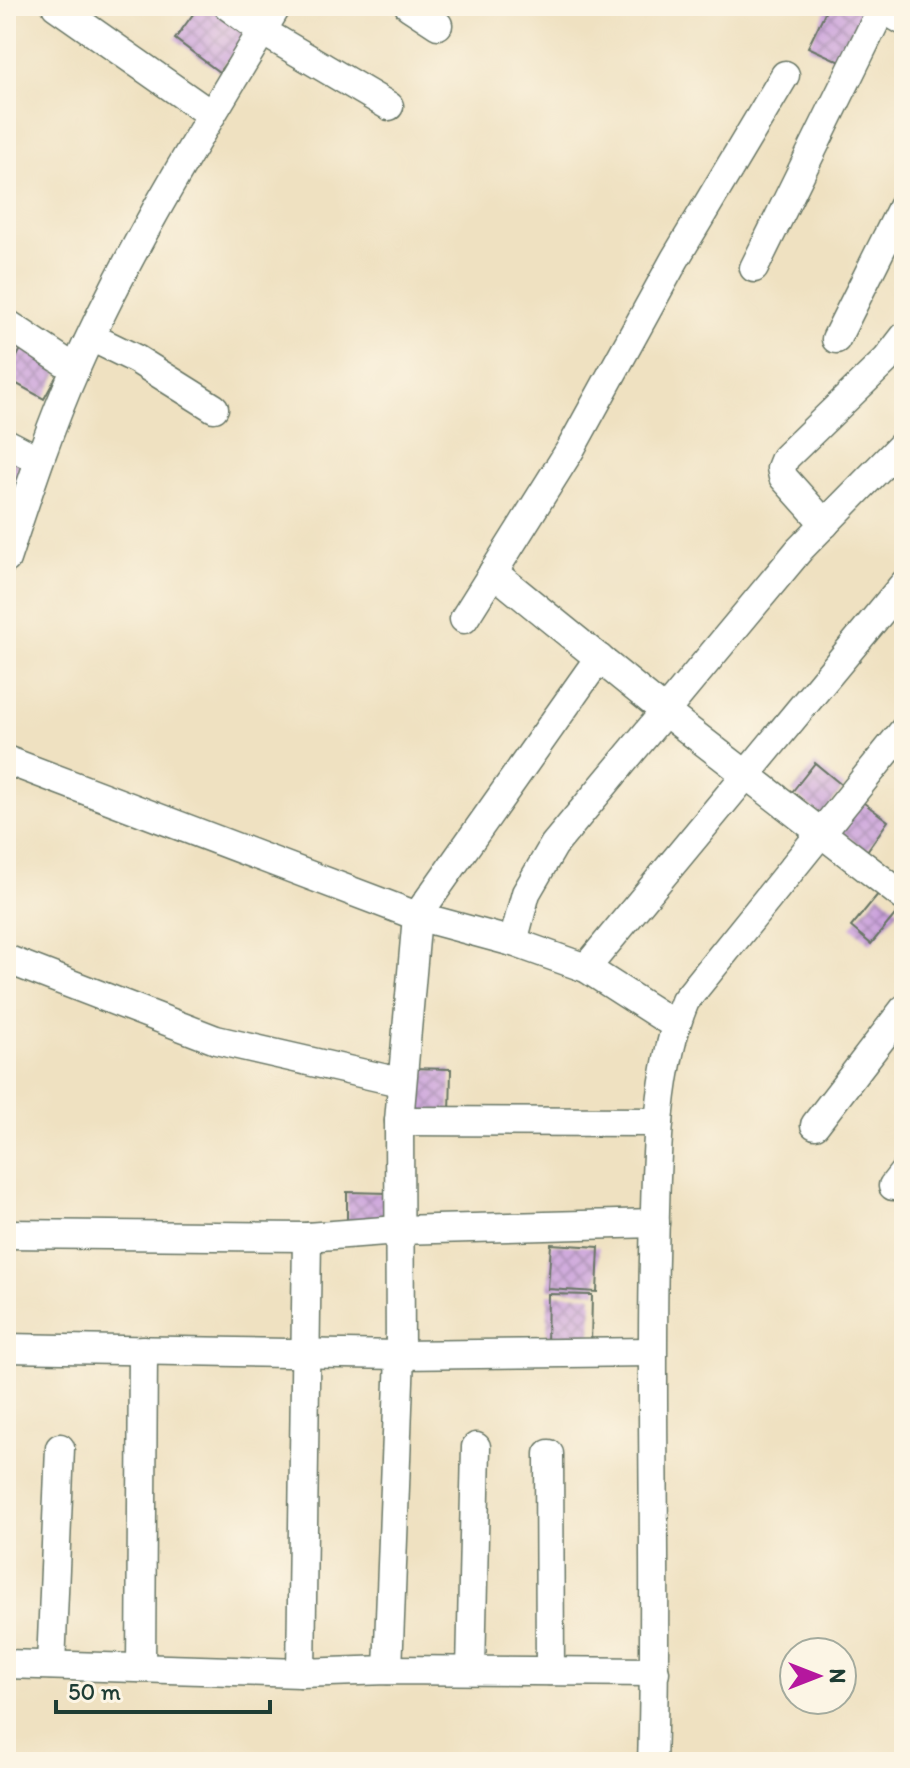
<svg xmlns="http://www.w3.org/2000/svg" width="910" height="1768" font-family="Itim,sans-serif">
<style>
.building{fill:url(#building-cross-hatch)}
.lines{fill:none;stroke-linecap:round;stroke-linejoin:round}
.minor-casing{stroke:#687665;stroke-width:31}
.minor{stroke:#fff;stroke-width:28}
</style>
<defs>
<pattern id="building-cross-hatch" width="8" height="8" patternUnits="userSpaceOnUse" patternTransform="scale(2)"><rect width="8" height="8" fill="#cba2dc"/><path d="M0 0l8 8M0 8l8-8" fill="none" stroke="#a485b3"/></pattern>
</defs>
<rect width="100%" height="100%" fill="#fcf5e5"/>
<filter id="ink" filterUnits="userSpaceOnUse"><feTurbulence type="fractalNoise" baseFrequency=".0125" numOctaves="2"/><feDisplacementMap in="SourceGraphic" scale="16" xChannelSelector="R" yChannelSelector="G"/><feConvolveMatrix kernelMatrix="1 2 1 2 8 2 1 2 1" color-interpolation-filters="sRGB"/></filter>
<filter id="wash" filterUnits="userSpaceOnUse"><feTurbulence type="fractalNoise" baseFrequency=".006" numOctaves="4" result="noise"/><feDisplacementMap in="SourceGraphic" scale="32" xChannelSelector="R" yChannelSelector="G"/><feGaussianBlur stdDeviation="1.8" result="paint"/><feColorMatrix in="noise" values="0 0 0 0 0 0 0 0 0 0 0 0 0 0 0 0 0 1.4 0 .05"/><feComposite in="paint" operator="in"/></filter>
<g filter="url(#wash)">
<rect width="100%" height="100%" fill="#efe1c1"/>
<g id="blocks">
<g class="building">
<polygon points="199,6 209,6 247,34 219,72 175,39"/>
<polygon points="828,6 853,6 869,14 845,64 808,47"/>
<polygon points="24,343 63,364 44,399 6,378"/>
<polygon points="6,453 27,465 12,491 6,488"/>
<polygon points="815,763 844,787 822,816 792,792"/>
<polygon points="856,797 888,821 867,851 834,827"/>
<polygon points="879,893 899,910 871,944 851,927"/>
<polygon points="411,1068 451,1069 450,1115 410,1113"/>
<polygon points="347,1192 389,1193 389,1224 347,1224"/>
<polygon points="551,1244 599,1247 597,1292 548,1289"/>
<polygon points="548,1294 592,1295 591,1346 547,1345"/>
</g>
</g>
</g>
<g filter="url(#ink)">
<use href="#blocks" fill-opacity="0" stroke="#687665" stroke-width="2"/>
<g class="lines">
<g class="minor-casing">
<g id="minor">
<polyline points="56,6 210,114"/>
<polyline points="228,6 262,31 389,106"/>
<polyline points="409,6 438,25"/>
<polyline points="878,6 904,21"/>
<polyline points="754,268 882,8"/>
<polyline points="6,323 75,369"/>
<polyline points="91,337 136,359 214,408"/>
<polyline points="836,339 904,203"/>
<polyline points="6,443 39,460"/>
<polyline points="825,524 783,477 781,468 785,458 887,359 904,337"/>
<path d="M6,559C27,496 48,431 75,370C131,243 206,125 277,6"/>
<polyline points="493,572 664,711 904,897"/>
<polyline points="464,619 570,450 675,259 785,75"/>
<polyline points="6,760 417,916 513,942 586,968 675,1025"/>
<polyline points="513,942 526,893 554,845 800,549 904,443"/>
<polyline points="6,959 216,1040 400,1082"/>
<polyline points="586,968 904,584"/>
<polyline points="399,1121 659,1122"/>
<polyline points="815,1125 904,1009"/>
<polyline points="893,1186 904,1172"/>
<polyline points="6,1234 307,1237 398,1230 655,1223"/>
<polyline points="6,1348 400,1355 652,1352"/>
<polyline points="549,1454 550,1671"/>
<polyline points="6,1664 301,1673 388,1670 655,1672"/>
<polyline points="51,1665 60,1448"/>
<polyline points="141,1668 143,1350"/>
<polyline points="388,1670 400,1355 399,1121 417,916 599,658"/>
<polyline points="471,1670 476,1447"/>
<polyline points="301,1673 307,1237"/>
<path d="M652,1762C658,1594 650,1426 654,1258C656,1178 654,1075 685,1001L904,730"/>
</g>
</g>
<use href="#minor" class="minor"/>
</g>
</g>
<rect width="910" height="1768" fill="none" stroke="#fcf5e5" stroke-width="32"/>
<g transform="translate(818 1676) rotate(90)"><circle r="38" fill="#fcf5e5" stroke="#a4ab9e" stroke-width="2"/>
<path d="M0-6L14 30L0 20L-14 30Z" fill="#b5179e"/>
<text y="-12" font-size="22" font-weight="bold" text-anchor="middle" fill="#1f3d34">N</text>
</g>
<path d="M56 1700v12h214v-12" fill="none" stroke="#1f3d34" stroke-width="4"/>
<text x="68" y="1700" font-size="24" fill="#1f3d34" stroke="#fcf5e5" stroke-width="6" paint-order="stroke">50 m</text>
</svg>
